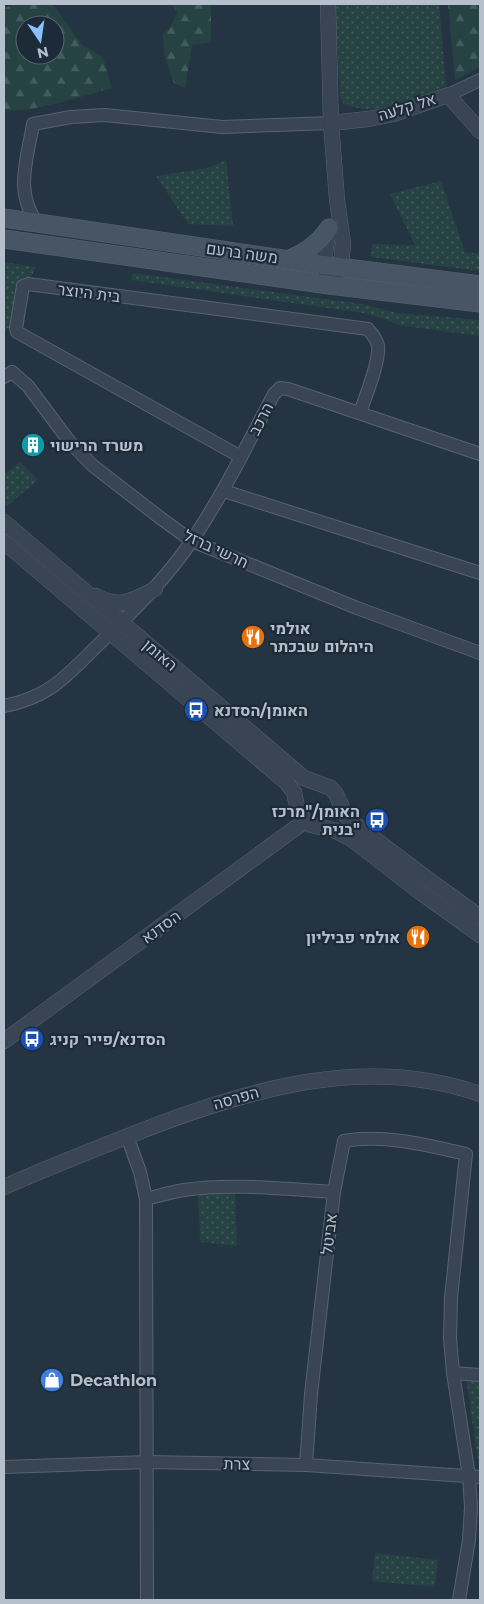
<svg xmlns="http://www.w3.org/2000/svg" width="484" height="1604" font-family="Montserrat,Heebo,sans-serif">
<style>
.grass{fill:url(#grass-dots)}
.forest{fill:url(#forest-firs);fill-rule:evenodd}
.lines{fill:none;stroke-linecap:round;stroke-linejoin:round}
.minor-casing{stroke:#57636f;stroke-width:14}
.tertiary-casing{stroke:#57636f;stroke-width:16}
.secondary-casing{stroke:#57636f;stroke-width:19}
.minor{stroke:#394552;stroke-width:12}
.tertiary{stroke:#394552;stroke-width:15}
.secondary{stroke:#475565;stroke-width:18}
.labels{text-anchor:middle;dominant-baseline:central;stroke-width:4.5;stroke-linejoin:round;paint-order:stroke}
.street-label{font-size:16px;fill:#b6c0cc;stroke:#1d2a37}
.poi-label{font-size:16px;font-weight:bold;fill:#b6c0cc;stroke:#1d2a37;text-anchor:start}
</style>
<defs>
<pattern id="grass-dots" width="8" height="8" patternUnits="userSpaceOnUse" patternTransform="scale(1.25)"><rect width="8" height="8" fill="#264243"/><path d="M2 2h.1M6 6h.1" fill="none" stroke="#435c5d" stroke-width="1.8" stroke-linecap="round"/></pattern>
<pattern id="forest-firs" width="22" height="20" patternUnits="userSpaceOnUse" patternTransform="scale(1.25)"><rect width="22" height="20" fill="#264243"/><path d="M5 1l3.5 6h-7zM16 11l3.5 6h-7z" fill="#435c5d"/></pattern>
</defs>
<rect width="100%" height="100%" fill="#243442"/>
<g class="grass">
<polygon points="335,4 439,4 446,86 392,108 364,109 344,105 340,96"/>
<polygon points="226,160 233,226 188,224 156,176 208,168"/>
<polygon points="441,181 465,252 480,254 480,271 371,257 372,244 415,245 390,194"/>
<polygon points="4,262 36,267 31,277 25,277 19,282 13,329 7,328 4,334"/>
<polygon points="133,273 362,304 397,313 480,320 480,336 398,325 391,321 364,313 131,280"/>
<polygon points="20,462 38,480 7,506 4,504 4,474"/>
<polygon points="198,1192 235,1192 237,1246 200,1242"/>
<polygon points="466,1378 480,1379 480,1469 479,1468"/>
<polygon points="375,1553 438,1560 435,1587 372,1581"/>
</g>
<g class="forest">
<path d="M17,4H50L54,6L82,45L103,57L112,88C86,95 28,114 4,110V8ZM25,25H55V55H25Z"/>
<polygon points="173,4 211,4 211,42 192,45 185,88 174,83 164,55 163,34 170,28 177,13"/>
<polygon points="448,4 480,4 480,67 455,80"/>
</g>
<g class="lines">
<g class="minor-casing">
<g id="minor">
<polyline points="448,95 480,80"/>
<path d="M38,224C14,193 27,160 33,124L71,117L105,115L222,127L331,123"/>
<polyline points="4,377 12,372 28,386 69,441 92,465 159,517 192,541 357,608 480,653"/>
<path d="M241,457L17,332L16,328L23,286L28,284L368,329C372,334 377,339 378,346C380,362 365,397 360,413"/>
<polyline points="224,491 480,573"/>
<path d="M4,706C51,697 67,675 100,643C133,611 167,578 193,539C224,493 248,443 274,394L280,388L288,389L480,454"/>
<polyline points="127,1136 140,1172 146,1199 147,1600"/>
<path d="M334,1192L344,1141C384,1134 427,1145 466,1154L451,1298L450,1338L453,1373L469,1476L471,1507L469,1540L459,1600"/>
<path d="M146,1199C158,1196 171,1192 184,1190C233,1183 285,1189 334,1192L311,1394L306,1465"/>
<polyline points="453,1373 480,1375"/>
<polyline points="4,1467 147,1462 306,1465 480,1477"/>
</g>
</g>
<g class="tertiary-casing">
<g id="tertiary">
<polyline points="328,4 331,123 337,200 343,243 341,267 329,285"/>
<polyline points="331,123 368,119 394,114 448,95 480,131"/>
<polyline points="327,276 323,265 329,228"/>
<polyline points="4,522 304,778 331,788 336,794 346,816 356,825 429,880 480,917"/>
<polyline points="4,542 287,783 294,792 298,811 305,821 311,825 334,830 350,838 420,892 480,935"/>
<path d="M96,596C121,609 132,601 155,589"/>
<polyline points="4,1041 305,821"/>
<path d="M4,1187C49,1167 95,1149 141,1131C249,1089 366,1054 480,1094"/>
</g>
</g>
<g class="secondary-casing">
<g id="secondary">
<polyline points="4,218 323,265 480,285"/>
<polyline points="4,239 329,285 480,303"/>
<path d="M287,260C305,253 319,244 329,228"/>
</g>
</g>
<use href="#minor" class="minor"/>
<use href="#tertiary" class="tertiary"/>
<use href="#secondary" class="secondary"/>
</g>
<defs>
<g id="building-disc" transform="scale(1.25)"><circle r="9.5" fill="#0f9aa8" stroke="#1d2a37"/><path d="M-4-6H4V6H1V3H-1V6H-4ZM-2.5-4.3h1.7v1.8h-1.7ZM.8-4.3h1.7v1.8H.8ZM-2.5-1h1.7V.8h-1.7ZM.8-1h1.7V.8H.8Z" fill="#fff"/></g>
<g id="restaurant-disc" transform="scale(1.25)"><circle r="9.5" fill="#e8710a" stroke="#1d2a37"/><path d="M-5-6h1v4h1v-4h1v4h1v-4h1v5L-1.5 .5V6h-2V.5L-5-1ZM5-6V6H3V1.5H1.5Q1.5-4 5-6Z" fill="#fff"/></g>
<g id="bus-disc" transform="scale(1.25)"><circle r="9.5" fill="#1a4fb4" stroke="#1d2a37"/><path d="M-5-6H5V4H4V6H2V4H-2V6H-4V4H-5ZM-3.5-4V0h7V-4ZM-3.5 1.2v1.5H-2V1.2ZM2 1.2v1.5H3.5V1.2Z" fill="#fff"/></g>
<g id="shop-disc" transform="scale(1.25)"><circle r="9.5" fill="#3f7fe0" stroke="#1d2a37"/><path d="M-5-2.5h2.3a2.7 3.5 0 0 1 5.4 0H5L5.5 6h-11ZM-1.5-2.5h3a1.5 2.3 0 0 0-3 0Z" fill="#fff"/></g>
</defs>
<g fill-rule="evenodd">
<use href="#building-disc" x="33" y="445"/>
<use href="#restaurant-disc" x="253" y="637"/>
<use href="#bus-disc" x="196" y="710"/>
<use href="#bus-disc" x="377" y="820"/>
<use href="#restaurant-disc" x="418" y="937"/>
<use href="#bus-disc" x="32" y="1039"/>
<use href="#shop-disc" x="52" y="1380"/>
</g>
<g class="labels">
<g class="street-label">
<text transform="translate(407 107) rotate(-17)">אל קלעה</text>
<text transform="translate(242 253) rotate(8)">משה ברעם</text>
<text transform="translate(89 293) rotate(7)">בית היוצר</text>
<text transform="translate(261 419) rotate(-63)">הרכב</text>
<text transform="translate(216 549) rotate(25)">חרשי ברזל</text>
<text transform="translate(160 655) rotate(40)">האומן</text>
<text transform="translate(161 927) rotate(-36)">הסדנא</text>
<text transform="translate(236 1098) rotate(-16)">הפרסה</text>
<text transform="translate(329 1234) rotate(-83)">אביטל</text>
<text transform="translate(237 1464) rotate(1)">צרת</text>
</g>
<g class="poi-label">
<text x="50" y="445">משרד הרישוי</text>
<text x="270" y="628">אולמי<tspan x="270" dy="18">היהלום שבכתר</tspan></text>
<text x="214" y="710">האומן/הסדנא</text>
<text x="360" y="811" text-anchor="end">האומן/"מרכז<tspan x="360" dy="18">בנית"</tspan></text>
<text x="400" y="937" text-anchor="end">אולמי פביליון</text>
<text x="50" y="1039">הסדנא/פייר קניג</text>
<text x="70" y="1380">Decathlon</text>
</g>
</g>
<rect width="484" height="1604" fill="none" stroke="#b6c0cc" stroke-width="10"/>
<g transform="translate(40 40) rotate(167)"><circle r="24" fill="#1d2a37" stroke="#5a6673"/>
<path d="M0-4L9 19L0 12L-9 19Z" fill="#89c0fe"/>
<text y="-8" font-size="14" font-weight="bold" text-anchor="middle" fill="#b6c0cc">N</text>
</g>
</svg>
